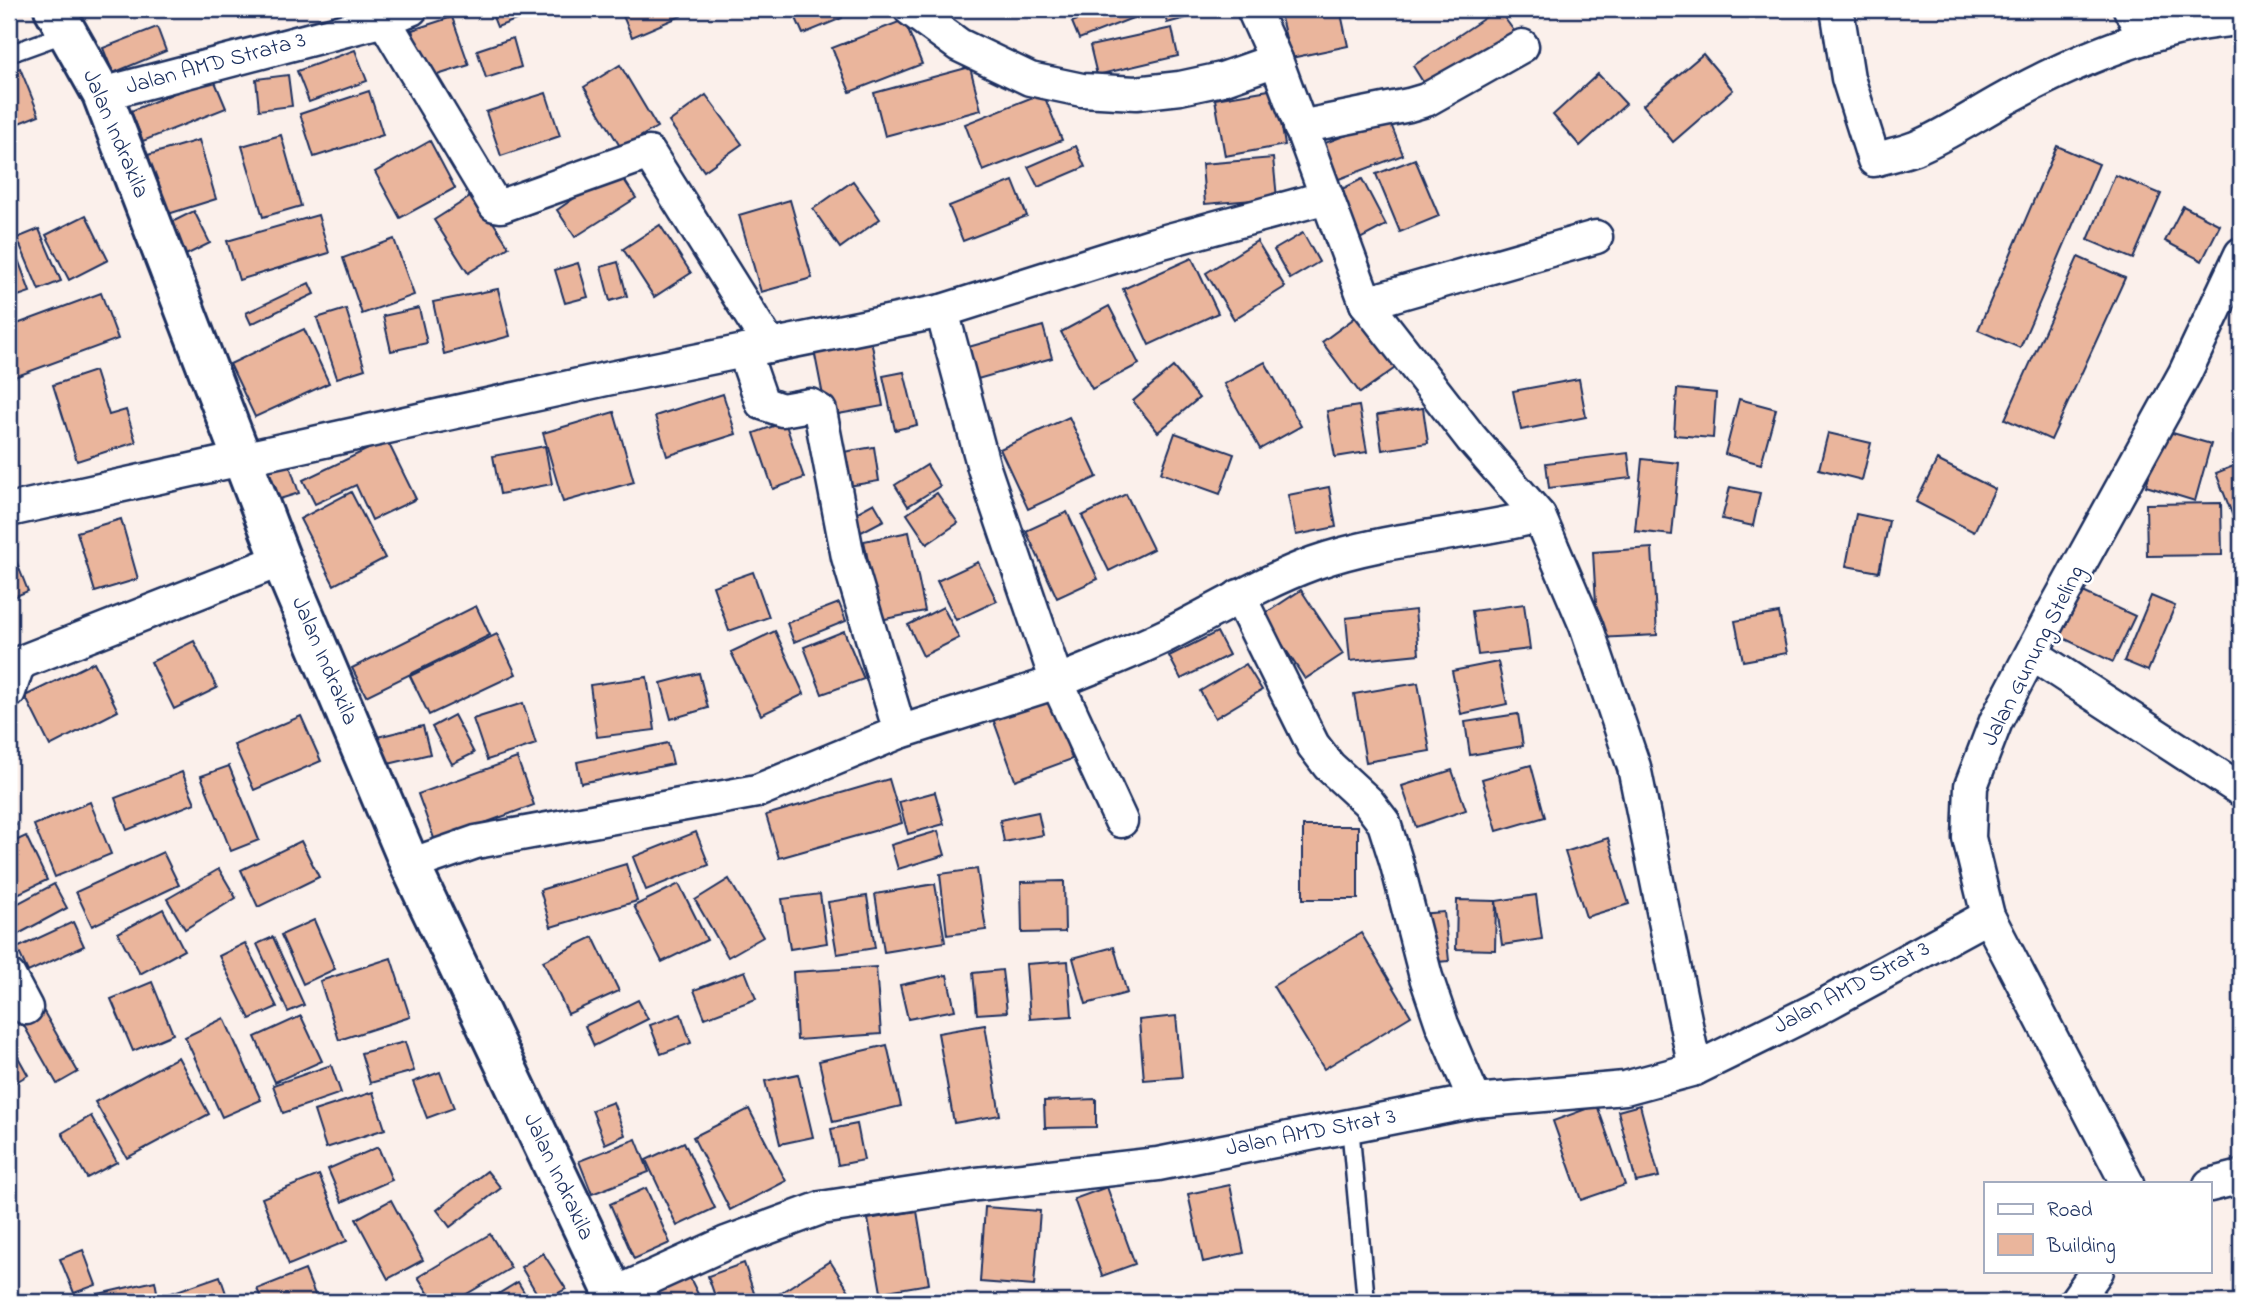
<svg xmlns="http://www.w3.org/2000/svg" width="2250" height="1311" font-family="'Indie Flower',sans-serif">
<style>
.building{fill:#eab59c;stroke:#1b2f5e;stroke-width:2}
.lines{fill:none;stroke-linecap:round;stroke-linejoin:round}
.service-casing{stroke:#1b2f5e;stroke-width:21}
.minor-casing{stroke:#1b2f5e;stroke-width:37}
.tertiary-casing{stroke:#1b2f5e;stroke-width:44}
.service{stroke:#fff;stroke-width:16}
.minor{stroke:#fff;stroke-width:32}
.tertiary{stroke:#fff;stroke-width:38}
.labels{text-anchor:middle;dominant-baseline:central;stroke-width:5;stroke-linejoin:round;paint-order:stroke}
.street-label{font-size:23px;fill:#1b2f5e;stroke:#fff}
</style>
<rect width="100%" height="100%" fill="#fbf0eb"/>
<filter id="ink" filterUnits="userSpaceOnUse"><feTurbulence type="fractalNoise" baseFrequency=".0143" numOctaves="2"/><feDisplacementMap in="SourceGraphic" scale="14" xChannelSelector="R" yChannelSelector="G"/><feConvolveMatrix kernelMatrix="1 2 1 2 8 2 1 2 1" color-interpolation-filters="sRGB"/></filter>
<g filter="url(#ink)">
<g class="building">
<polygon points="490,9 545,9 497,27"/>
<polygon points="620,9 678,9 681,16 632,37"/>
<polygon points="792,9 839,9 842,18 803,34"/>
<polygon points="1106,9 1153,9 1153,10 1079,39 1072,22"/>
<polygon points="1163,9 1217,9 1217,10 1167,23"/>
<polygon points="1305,9 1340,9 1348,46 1291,58 1280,14"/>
<polygon points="1498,9 1517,35 1430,93 1413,66"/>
<polygon points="452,17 469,65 428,78 412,30"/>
<polygon points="904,20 922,64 850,92 832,48"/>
<polygon points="157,27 166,51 113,73 103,48"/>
<polygon points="1172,28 1178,56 1097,75 1090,46"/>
<polygon points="513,38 521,67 486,78 477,50"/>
<polygon points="355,50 367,81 309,102 297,71"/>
<polygon points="1703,54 1733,90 1673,142 1643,105"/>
<polygon points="620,65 657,127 621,148 584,87"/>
<polygon points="970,67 981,110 885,136 874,93"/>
<polygon points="20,68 39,115 9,127 9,73"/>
<polygon points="1598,74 1626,104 1580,146 1553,115"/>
<polygon points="288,75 292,106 259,110 256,79"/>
<polygon points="213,77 226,108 143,141 131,111"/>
<polygon points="1275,89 1285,145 1225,156 1215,99"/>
<polygon points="369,91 383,135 314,157 300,114"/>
<polygon points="546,93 560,136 501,156 486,112"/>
<polygon points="1043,93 1062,140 983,171 965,124"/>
<polygon points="706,95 742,144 704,171 669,122"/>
<polygon points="1389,119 1403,155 1331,182 1317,146"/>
<polygon points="281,135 301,206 263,217 242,146"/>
<polygon points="199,140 216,199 165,215 148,155"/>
<polygon points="430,141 455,188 400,218 375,172"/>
<polygon points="1076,146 1085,167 1038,187 1028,167"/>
<polygon points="2057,146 2099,164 2020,348 1978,330"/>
<polygon points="1273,158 1277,198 1205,204 1202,164"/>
<polygon points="1415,159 1439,216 1400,232 1376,174"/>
<polygon points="617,169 636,198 575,237 557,210"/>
<polygon points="2115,175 2161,194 2133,259 2088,240"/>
<polygon points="1362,179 1386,225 1360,239 1336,192"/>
<polygon points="853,181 880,219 840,248 813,209"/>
<polygon points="1013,181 1027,216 963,241 949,206"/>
<polygon points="475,194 509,247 468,273 434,220"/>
<polygon points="790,200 812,278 761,292 739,215"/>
<polygon points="2183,206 2220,225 2202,261 2165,241"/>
<polygon points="194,211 210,243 176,260 160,228"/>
<polygon points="86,215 108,260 69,280 46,235"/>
<polygon points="318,215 329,253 239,280 227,241"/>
<polygon points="660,225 691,273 654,297 623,249"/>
<polygon points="39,229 61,281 39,290 17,238"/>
<polygon points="1303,233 1319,262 1290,279 1274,250"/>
<polygon points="394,239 414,295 362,314 343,258"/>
<polygon points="1257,241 1285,287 1234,319 1206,273"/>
<polygon points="12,243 30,292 9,299 9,244"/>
<polygon points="2078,257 2125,278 2051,440 2005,419"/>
<polygon points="1192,258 1218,313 1149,345 1123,289"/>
<polygon points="618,262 627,296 610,301 601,267"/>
<polygon points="578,263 588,297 565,303 555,270"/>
<polygon points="309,283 314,294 251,324 246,313"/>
<polygon points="498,289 510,336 444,354 433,302"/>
<polygon points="101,293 118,339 9,379 9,327"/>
<polygon points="1109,306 1139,364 1092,389 1061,332"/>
<polygon points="419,308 427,343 391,351 383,316"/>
<polygon points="346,309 365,369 337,378 317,318"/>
<polygon points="1360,314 1398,366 1360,393 1322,342"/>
<polygon points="1043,326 1052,358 974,380 965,348"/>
<polygon points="304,329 329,383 255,417 230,364"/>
<polygon points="871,339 883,406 827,416 814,350"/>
<polygon points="1265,362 1301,426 1260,449 1224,384"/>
<polygon points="1173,367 1199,398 1158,432 1133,401"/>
<polygon points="95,371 109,415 126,410 136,442 77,461 53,385"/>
<polygon points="904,372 917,425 895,430 883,376"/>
<polygon points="1579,379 1586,417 1521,430 1513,391"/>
<polygon points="1677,389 1716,393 1713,438 1674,435"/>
<polygon points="723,394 736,434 667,456 655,416"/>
<polygon points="1739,399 1776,409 1761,464 1725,454"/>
<polygon points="1359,406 1367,452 1335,457 1327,411"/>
<polygon points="1423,408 1428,443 1382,450 1377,415"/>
<polygon points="614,412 634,482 563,502 543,433"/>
<polygon points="1069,417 1097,477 1028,509 1000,449"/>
<polygon points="785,422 804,478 773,489 754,433"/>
<polygon points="2162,430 2211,444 2195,501 2146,486"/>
<polygon points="1175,433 1234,454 1220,494 1161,473"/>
<polygon points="1828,433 1871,443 1862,480 1819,469"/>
<polygon points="387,440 416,499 372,520 356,485 315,504 303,480"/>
<polygon points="545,446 552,484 500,494 493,456"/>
<polygon points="874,447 879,481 848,486 843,452"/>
<polygon points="1628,453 1631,478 1549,488 1546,463"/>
<polygon points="1642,459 1679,463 1672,535 1635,531"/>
<polygon points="1937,460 1995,489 1974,532 1916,502"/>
<polygon points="289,463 299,493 270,502 260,473"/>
<polygon points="2241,463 2241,537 2216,473"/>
<polygon points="927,465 940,486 908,506 895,485"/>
<polygon points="1329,487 1336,527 1296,535 1288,495"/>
<polygon points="1730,487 1760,493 1753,526 1722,519"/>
<polygon points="351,492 385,558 334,585 300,519"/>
<polygon points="937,493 958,523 927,544 907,514"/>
<polygon points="1126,494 1153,549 1109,571 1082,516"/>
<polygon points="874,503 884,520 854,536 845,519"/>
<polygon points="2221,503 2222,555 2147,556 2146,504"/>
<polygon points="1067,512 1098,579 1057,598 1026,531"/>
<polygon points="1856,514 1889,521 1879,572 1846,566"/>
<polygon points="121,519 138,579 95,592 77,532"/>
<polygon points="909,532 925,611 880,620 864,541"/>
<polygon points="9,543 28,591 9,599"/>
<polygon points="1652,548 1657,635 1598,638 1593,552"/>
<polygon points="978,562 997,601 956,620 937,581"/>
<polygon points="753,572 769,617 729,631 713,586"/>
<polygon points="1301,590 1343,654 1305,679 1263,615"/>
<polygon points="2081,591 2135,616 2113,662 2059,636"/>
<polygon points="2151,596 2175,606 2148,671 2124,661"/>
<polygon points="839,603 846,621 794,642 787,623"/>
<polygon points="1524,604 1530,649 1478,655 1472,611"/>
<polygon points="476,606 490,635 366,696 352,668"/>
<polygon points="943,607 959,638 923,656 908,625"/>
<polygon points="1415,610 1419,654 1350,661 1346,618"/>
<polygon points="1779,613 1787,653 1743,661 1735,621"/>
<polygon points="775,631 804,694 761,715 731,652"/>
<polygon points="844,631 864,679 822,694 804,647"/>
<polygon points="1217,632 1229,655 1181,679 1169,656"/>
<polygon points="497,634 516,674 429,715 410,676"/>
<polygon points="194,641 217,688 174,709 151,662"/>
<polygon points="94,662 118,711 50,746 25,696"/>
<polygon points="1498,662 1507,704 1461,714 1452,671"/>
<polygon points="1246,664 1262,690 1215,718 1200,691"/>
<polygon points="699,673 708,708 671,719 661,683"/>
<polygon points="647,677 655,730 597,737 590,685"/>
<polygon points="1418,683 1430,751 1366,762 1354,694"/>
<polygon points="1049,693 1072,759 1015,780 991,713"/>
<polygon points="523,703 536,744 487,760 473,719"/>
<polygon points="1518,714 1523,746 1470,755 1465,722"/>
<polygon points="454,715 474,753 452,764 432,727"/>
<polygon points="301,716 321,761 254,790 234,745"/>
<polygon points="423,726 430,754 380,766 373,738"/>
<polygon points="668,743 673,764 581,783 577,762"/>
<polygon points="517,758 534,805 435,841 418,794"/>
<polygon points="1531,765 1545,817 1497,831 1482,779"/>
<polygon points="229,766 259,840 231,851 201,776"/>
<polygon points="1452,770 1466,810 1416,827 1402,786"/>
<polygon points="182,772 195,803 127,830 115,798"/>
<polygon points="889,779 902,823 779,858 766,815"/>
<polygon points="935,792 944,824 908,834 899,802"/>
<polygon points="90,802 111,854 55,877 34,825"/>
<polygon points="9,811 16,825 9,829"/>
<polygon points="1038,812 1043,835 1004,842 1000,820"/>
<rect x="1303" y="826" width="55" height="73"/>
<polygon points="938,831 945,855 898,869 891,845"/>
<polygon points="696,832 709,865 646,890 633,857"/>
<polygon points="26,836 47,880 9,898 9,844"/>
<polygon points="1608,838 1629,904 1586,917 1565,852"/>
<polygon points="301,841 319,877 258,907 241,870"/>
<polygon points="163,852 179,885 92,926 76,892"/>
<polygon points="626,864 637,901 551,927 540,890"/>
<polygon points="219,869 236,898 185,929 167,899"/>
<polygon points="977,869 986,930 947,935 940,874"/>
<polygon points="729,879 763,937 728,957 695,900"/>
<polygon points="1064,881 1065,932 1022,933 1021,882"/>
<polygon points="54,884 67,908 9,939 9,908"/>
<polygon points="679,884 707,940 662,962 634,906"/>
<polygon points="935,884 945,942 884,952 875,894"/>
<polygon points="820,894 827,943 790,949 782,899"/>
<polygon points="1536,895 1542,939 1502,945 1496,901"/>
<polygon points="867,896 875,948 837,954 828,902"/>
<polygon points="1457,900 1496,901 1495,950 1456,949"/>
<polygon points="163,909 184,950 140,974 118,933"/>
<polygon points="1444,912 1449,961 1423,963 1418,914"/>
<polygon points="314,920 335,969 303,984 281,935"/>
<polygon points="73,922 84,946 28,972 17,948"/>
<polygon points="1361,933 1411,1016 1324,1069 1273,986"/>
<polygon points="273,937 304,1005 288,1012 257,944"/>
<polygon points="593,937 619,991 568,1014 543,961"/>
<polygon points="245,943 277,1007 250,1019 219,956"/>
<polygon points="1114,947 1127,993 1086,1004 1073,958"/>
<polygon points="391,958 410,1017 339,1040 320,981"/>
<polygon points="1068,961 1072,1016 1030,1019 1026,964"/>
<polygon points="876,967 881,1034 797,1040 793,972"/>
<polygon points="1002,970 1007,1012 977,1014 973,973"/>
<polygon points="745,971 756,999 705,1018 694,990"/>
<polygon points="947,975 955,1010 908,1019 900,985"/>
<polygon points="152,982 173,1034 133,1051 111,999"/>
<polygon points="638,1000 648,1019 594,1046 585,1026"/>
<polygon points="44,1012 78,1072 57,1084 23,1024"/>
<polygon points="681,1014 691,1043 661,1054 650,1025"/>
<polygon points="301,1016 322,1061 275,1082 255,1037"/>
<polygon points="1176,1016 1182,1077 1144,1080 1139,1020"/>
<polygon points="224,1018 261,1100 222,1117 185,1037"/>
<polygon points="985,1025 1000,1115 954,1123 938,1033"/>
<polygon points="9,1041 28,1075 9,1086"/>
<polygon points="405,1042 414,1071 370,1083 361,1053"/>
<polygon points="887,1045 901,1106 833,1122 819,1061"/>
<polygon points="178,1057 209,1114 127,1158 95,1102"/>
<polygon points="331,1065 341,1093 283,1113 273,1085"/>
<polygon points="440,1072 454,1108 427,1118 413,1082"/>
<polygon points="798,1074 813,1137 780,1144 765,1081"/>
<polygon points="373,1092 385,1129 326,1148 314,1111"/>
<polygon points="1096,1099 1096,1127 1045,1128 1044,1101"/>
<polygon points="613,1102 625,1135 605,1144 592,1110"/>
<polygon points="1597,1105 1625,1185 1581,1200 1553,1121"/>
<polygon points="1640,1105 1659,1177 1636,1182 1618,1111"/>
<polygon points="749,1109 786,1181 730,1210 693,1137"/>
<polygon points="91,1116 117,1162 87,1178 62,1133"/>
<polygon points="857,1124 864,1160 838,1165 831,1129"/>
<polygon points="636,1139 649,1172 592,1194 579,1161"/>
<polygon points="684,1142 715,1208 677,1226 646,1160"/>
<polygon points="378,1147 392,1180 342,1202 328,1169"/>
<polygon points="487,1171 501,1188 450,1227 437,1210"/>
<polygon points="319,1175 347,1241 289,1265 262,1198"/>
<polygon points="1230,1185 1244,1253 1203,1262 1188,1194"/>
<polygon points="1107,1187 1135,1264 1102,1276 1074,1199"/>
<polygon points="646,1188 670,1243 634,1259 610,1204"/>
<polygon points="391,1200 423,1260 388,1279 356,1219"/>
<polygon points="985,1207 1040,1211 1034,1286 980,1282"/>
<polygon points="917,1211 929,1284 881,1292 868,1219"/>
<polygon points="490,1234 511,1268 453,1302 434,1302 418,1277"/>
<polygon points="83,1250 96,1285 74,1293 60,1259"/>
<polygon points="543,1253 566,1289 542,1302 521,1267"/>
<polygon points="830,1261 856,1302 777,1302 774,1297"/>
<polygon points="744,1263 757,1302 717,1302 708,1276"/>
<polygon points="305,1270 318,1302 263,1302 257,1289"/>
<polygon points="220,1276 229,1302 171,1302 168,1294"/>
<polygon points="689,1276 702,1302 655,1302 651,1295"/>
<polygon points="155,1281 159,1302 78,1302 77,1299"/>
<polygon points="518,1282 530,1302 485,1302"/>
</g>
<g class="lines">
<g class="service-casing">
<g id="service">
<polyline points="9,54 67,33"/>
<polyline points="1350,1125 1366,1302"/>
</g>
</g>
<g class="minor-casing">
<g id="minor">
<polyline points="910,9 959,45 1030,79 1082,90 1136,93 1180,88 1222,79 1276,60"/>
<polyline points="1253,9 1276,60 1366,303 1471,438 1539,516 1586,626 1634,767 1695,1069"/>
<path d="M1837,9L1848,78L1874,160C1887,156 1902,153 1915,148C1949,134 1981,111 2014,94C2083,57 2162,24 2241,19"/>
<polyline points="2130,9 2144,38"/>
<polyline points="384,20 495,205 501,206 649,153 770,346"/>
<polyline points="102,94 384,20 411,9"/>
<polyline points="1300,127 1409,105 1426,100 1522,46"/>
<polyline points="1366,303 1596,237"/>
<path d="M942,311L984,468L1057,682C1093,667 1130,653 1165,636C1215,611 1262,582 1314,563C1387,537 1465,535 1539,516"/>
<polyline points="744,351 762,403 782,410 810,405 820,411 848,557 900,732"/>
<polyline points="9,510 606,379 942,311 1151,245 1327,197"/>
<polyline points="1239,596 1313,745 1329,766 1368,802 1384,823 1396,861 1426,977 1442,1024 1475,1101"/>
<polyline points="2032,654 2241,790"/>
<polyline points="9,692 17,668 24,661 281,560"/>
<polyline points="410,865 476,842 757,791 900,732 1057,682 1121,821"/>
<polyline points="9,976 26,1008"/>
<polyline points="2127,1183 1988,916 1969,838 1971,786 1996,721 2050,618 2185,373 2241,254"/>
<polyline points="2210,1185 2241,1177"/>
<polyline points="614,1294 726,1243 821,1208 977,1184 1158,1164 1475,1101 1625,1088 1695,1069 1815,1010 1988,916"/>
<polyline points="2075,1302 2097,1271"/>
</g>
</g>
<g class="tertiary-casing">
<polyline id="tertiary" points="54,9 102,94 281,560 410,865 614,1294 620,1302"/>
</g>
<use href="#service" class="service"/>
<use href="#minor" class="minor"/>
<use href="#tertiary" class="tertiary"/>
</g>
</g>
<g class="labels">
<g class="street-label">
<text transform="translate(216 64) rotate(-15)">Jalan AMD Strata 3</text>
<text transform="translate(115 134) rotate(67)">Jalan Indrakila</text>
<text transform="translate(2034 656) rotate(-63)">Jalan Gunung Steling</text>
<text transform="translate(324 661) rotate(67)">Jalan Indrakila</text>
<text transform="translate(1852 988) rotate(-28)">Jalan AMD Strat 3</text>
<text transform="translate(1311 1133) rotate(-11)">Jalan AMD Strat 3</text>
<text transform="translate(558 1177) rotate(65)">Jalan Indrakila</text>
</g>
</g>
<rect width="2250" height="1311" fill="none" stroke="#fff" stroke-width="35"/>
<rect x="18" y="18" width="2215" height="1276" fill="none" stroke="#1b2f5e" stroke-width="2.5" filter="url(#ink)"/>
<rect x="1984" y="1182" width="228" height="91" fill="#ffffff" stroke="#a4acbf" stroke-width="2"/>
<rect x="1998" y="1204" width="35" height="10" fill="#ffffff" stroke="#a4acbf" stroke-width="2"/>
<text x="2047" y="1216" font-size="21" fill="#1b2f5e">Road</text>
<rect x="1998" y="1234" width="35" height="21" fill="#eab59c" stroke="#a4acbf" stroke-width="2"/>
<text x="2047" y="1252" font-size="21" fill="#1b2f5e">Building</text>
</svg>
